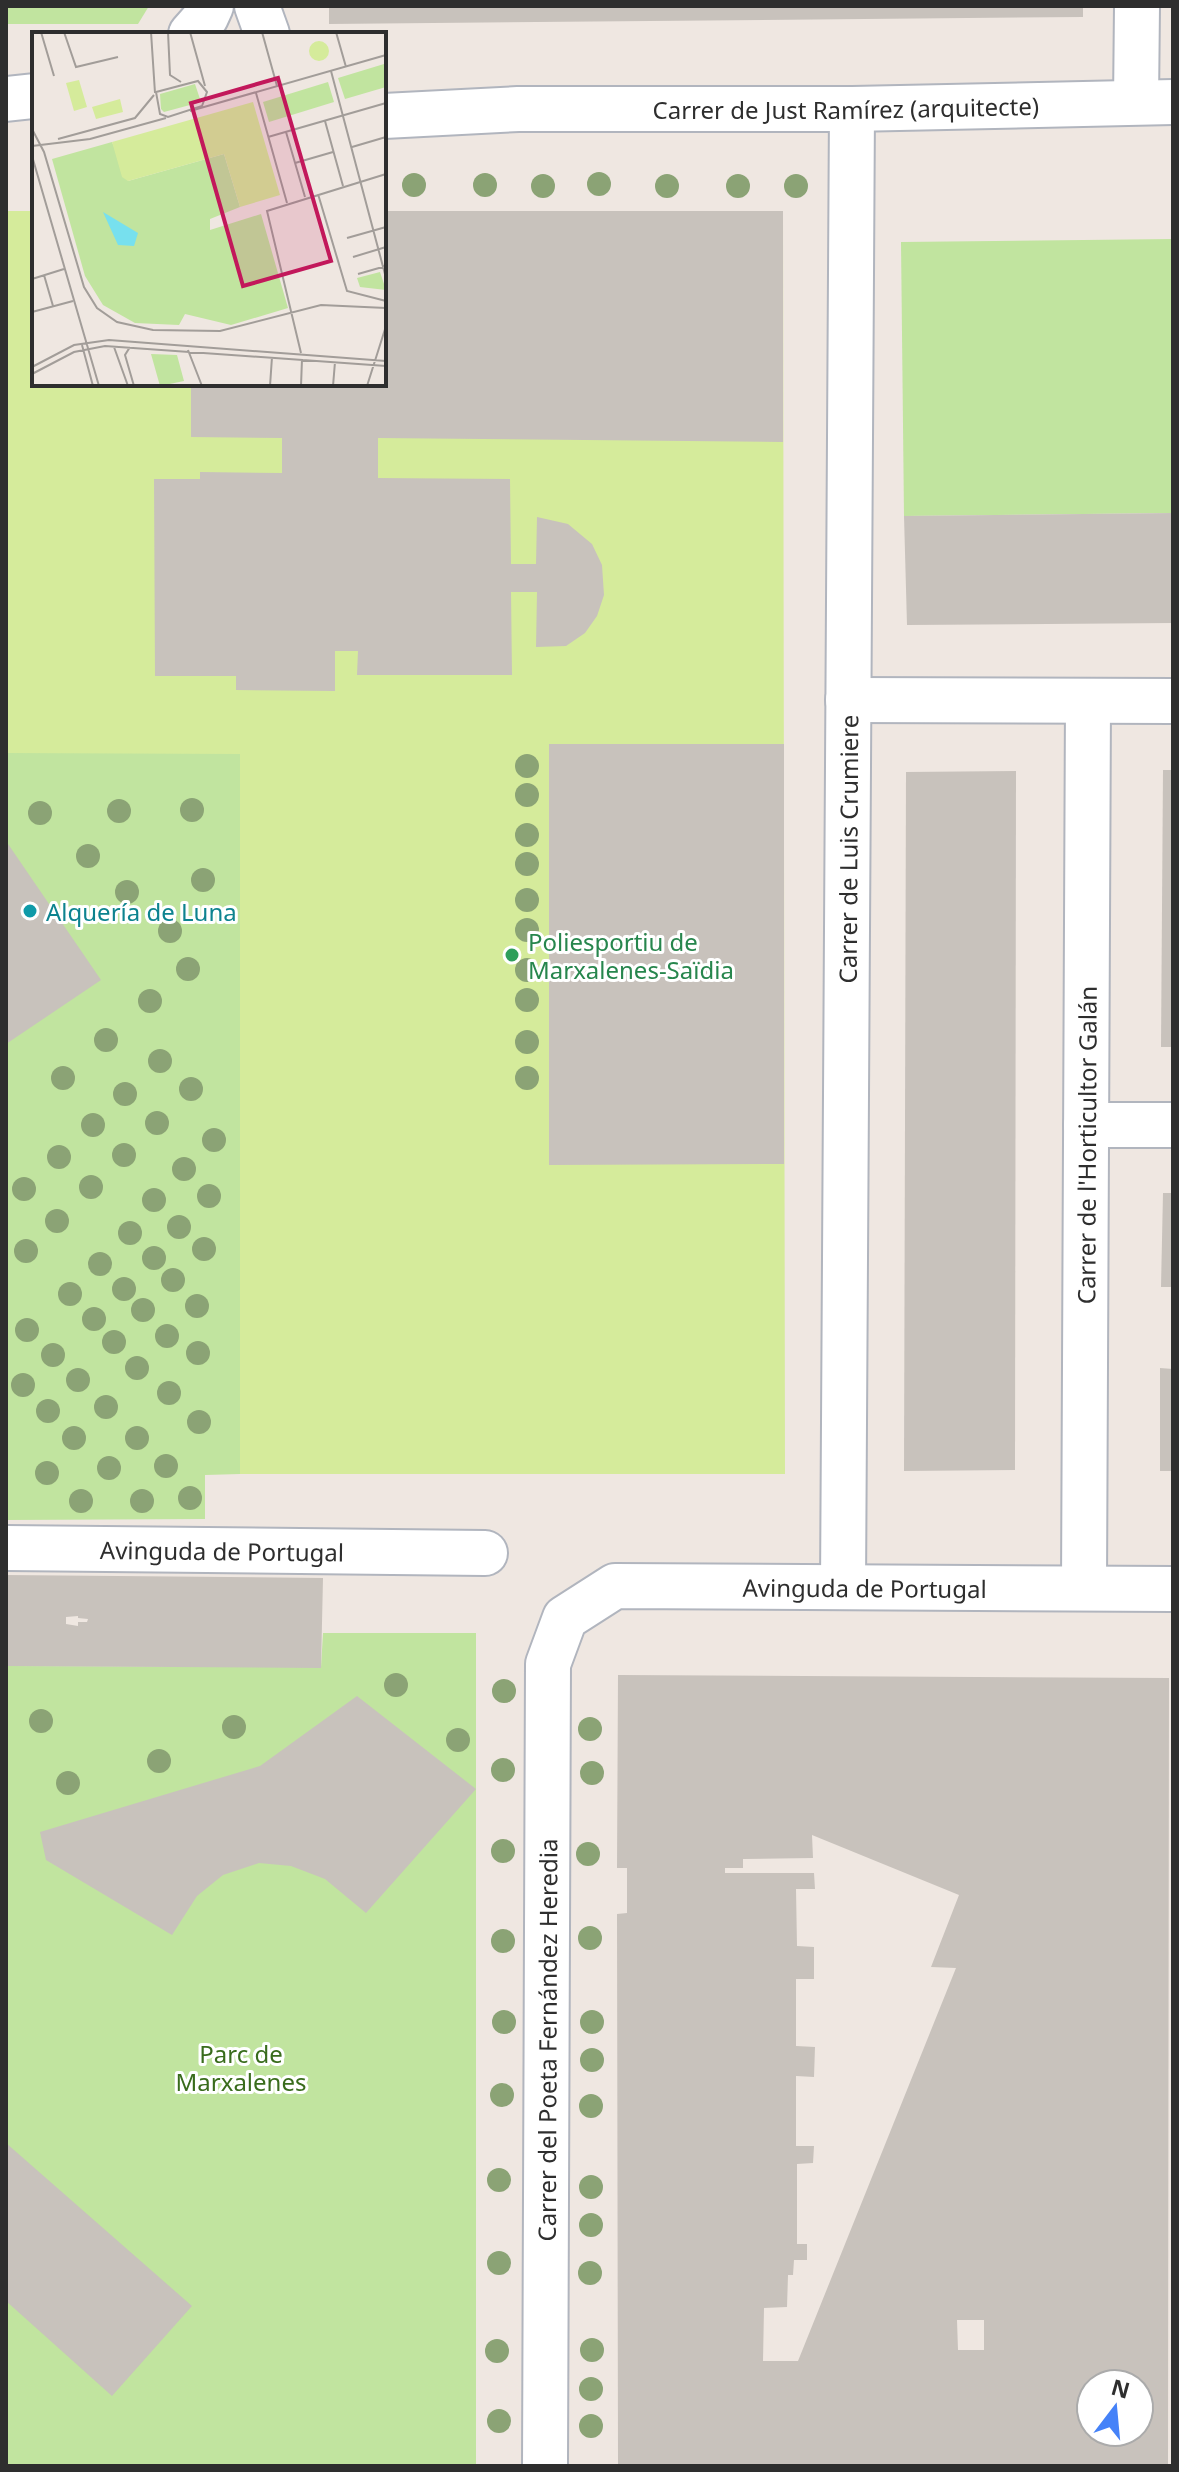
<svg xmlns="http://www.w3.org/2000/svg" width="1179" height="2472" font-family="'Noto Sans',sans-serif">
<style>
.green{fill:#c1e49f}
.pitch{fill:#d5eb9b}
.building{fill:#c8c2bc;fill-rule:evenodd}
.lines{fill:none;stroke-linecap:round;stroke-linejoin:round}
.street-casing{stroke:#b1b5be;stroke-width:48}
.street{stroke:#fff;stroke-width:44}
.tree{fill:#8ba375}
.culture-dot{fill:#0f9aa8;stroke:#fff;stroke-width:3}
.leisure-dot{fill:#2e9e5b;stroke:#fff;stroke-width:3}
.labels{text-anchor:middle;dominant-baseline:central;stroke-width:6;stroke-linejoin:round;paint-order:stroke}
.street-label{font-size:24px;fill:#2e2e2e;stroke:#fff}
.culture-label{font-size:24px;fill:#0d838f;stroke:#fff;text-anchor:start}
.leisure-label{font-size:24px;fill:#27864d;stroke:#fff;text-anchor:start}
.park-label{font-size:24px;fill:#396c1c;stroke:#fff}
.inset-road{fill:none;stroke:#a29d99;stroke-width:2}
.view{fill:#c2185b;fill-opacity:0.15;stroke:#c2185b;stroke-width:4}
.inset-edge{fill:none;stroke:#2e2e2e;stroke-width:4}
</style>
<rect width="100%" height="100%" fill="#efe7e1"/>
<g class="green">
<polygon points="6,6 149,6 138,24 6,24"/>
<polygon points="1173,239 1173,513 904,516 901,242"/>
<polygon points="6,753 240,753 240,1474 205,1475 205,1519 6,1520"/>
<polygon points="323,1633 476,1633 476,2466 6,2466 6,1666 321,1667"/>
</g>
<polygon class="pitch" points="6,211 34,211 34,384 384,384 783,211 785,1474 240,1474 240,754 6,753"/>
<g class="building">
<polygon points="329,6 1083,6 1083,17 329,24"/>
<polygon points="384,211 783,211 783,442 378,438 378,478 510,479 511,564 536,564 537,517 568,524 592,544 602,565 604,595 597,616 585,633 566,646 536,647 537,592 511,592 512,675 357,675 358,651 335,651 335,691 236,690 236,676 155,676 154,479 200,479 200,472 282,473 282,438 191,437 191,384 384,384"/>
<polygon points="1173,513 1173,623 907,625 904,516"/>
<polygon points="549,744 784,744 784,1164 549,1165"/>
<polygon points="1163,770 1173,770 1173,1047 1161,1047"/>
<polygon points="1016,771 1015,1470 904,1471 906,772"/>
<polygon points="6,841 101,980 6,1044"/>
<polygon points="1163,1193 1173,1193 1173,1287 1161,1287"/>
<polygon points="1160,1368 1173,1369 1173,1471 1160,1471"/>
<path d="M6,1575L323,1578L321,1668L6,1666ZM78,1616V1618L88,1619L87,1622H78V1626L66,1624V1617Z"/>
<path d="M618,1675L1169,1678L1168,2466H618L617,1914L627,1913V1868H617ZM812,1835L959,1895L931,1967L956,1968L798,2361H763L764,2308L787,2307L788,2275H793L794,2260H807V2244H797V2164L813,2163L814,2146H796V2076L814,2077L815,2047L796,2046V1979H814V1947L797,1946L796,1889H815L814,1873H725V1868H743V1859L813,1858ZM957,2320H984V2350H958ZM1091,2384H1139V2432H1091Z"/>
<polygon points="357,1696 476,1789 366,1913 325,1879 291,1866 259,1863 223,1875 197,1896 172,1935 46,1860 40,1832 260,1766"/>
<polygon points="6,2143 192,2306 112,2396 6,2301"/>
</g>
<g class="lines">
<g class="street-casing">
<g id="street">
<polyline points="257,6 267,34"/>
<polyline points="191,34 206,17 211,6"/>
<polyline points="6,99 34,96"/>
<polyline points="1136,102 1137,6"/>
<path id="s1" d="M384,116L518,109H852L1173,102"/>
<polyline points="848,700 1173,701"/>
<polyline points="1086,1125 1173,1125"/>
<path id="s2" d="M6,1548L485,1553"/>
<path id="s3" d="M843,1587L852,109"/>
<path id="s4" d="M1084,1587L1088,701"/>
<path id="s5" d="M545,2466L548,1664L565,1618L615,1586L1173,1589"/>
</g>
</g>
<use href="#street" class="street"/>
</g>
<g class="tree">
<circle cx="599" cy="184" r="12"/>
<circle cx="414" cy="185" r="12"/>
<circle cx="485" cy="185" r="12"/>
<circle cx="543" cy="186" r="12"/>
<circle cx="667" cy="186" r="12"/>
<circle cx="738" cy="186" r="12"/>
<circle cx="796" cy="186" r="12"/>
<circle cx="527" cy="766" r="12"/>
<circle cx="527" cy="795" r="12"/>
<circle cx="192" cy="810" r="12"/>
<circle cx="119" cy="811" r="12"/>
<circle cx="40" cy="813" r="12"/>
<circle cx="527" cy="835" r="12"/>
<circle cx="88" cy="856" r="12"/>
<circle cx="527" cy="864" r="12"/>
<circle cx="203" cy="880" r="12"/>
<circle cx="127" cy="892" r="12"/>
<circle cx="527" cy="900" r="12"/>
<circle cx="527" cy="930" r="12"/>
<circle cx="170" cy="931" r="12"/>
<circle cx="188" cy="969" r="12"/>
<circle cx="527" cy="970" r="12"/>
<circle cx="527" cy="1000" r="12"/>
<circle cx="150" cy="1001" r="12"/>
<circle cx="106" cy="1040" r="12"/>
<circle cx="527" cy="1042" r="12"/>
<circle cx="160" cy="1061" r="12"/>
<circle cx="63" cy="1078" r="12"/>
<circle cx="527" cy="1078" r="12"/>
<circle cx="191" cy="1089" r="12"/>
<circle cx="125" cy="1094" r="12"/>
<circle cx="157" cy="1123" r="12"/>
<circle cx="93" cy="1125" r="12"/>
<circle cx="214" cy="1140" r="12"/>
<circle cx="124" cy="1155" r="12"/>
<circle cx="59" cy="1157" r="12"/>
<circle cx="184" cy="1169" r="12"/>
<circle cx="91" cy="1187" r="12"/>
<circle cx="24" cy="1189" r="12"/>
<circle cx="209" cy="1196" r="12"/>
<circle cx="154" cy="1200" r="12"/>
<circle cx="57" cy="1221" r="12"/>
<circle cx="179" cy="1227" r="12"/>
<circle cx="130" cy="1233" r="12"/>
<circle cx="204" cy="1249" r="12"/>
<circle cx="26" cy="1251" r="12"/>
<circle cx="154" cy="1258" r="12"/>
<circle cx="100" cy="1264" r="12"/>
<circle cx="173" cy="1280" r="12"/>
<circle cx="124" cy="1289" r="12"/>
<circle cx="70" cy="1294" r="12"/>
<circle cx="197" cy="1306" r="12"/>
<circle cx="143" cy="1310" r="12"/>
<circle cx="94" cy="1319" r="12"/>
<circle cx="27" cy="1330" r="12"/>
<circle cx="167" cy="1336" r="12"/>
<circle cx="114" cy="1342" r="12"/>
<circle cx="198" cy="1353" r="12"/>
<circle cx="53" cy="1355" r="12"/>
<circle cx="137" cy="1368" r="12"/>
<circle cx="78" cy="1380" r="12"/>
<circle cx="23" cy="1385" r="12"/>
<circle cx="169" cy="1393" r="12"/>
<circle cx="106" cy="1407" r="12"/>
<circle cx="48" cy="1411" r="12"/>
<circle cx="199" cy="1422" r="12"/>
<circle cx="74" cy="1438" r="12"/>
<circle cx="137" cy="1438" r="12"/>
<circle cx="166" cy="1466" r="12"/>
<circle cx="109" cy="1468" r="12"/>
<circle cx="47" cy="1473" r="12"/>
<circle cx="190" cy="1498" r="12"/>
<circle cx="81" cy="1501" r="12"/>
<circle cx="142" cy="1501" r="12"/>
<circle cx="396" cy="1685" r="12"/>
<circle cx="504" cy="1691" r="12"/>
<circle cx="41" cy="1721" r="12"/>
<circle cx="234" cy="1727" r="12"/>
<circle cx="590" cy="1729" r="12"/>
<circle cx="458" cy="1740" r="12"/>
<circle cx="159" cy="1761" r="12"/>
<circle cx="503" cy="1770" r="12"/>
<circle cx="592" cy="1773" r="12"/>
<circle cx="68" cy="1783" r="12"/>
<circle cx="503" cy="1851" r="12"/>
<circle cx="588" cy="1854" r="12"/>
<circle cx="590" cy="1938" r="12"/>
<circle cx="503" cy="1941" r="12"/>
<circle cx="504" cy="2022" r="12"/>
<circle cx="592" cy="2022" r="12"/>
<circle cx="592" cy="2060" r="12"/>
<circle cx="502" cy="2095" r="12"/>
<circle cx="591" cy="2106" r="12"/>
<circle cx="499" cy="2180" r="12"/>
<circle cx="591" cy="2187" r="12"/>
<circle cx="591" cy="2225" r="12"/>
<circle cx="499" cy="2263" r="12"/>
<circle cx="590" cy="2273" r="12"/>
<circle cx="592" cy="2350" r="12"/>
<circle cx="497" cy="2351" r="12"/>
<circle cx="591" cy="2389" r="12"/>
<circle cx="499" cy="2421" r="12"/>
<circle cx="591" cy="2426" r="12"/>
</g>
<circle class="culture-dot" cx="30" cy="911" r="8"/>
<circle class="leisure-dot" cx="512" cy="955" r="8"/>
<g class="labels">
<g class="street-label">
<text stroke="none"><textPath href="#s1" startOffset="462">Carrer de Just Ramírez (arquitecte)</textPath></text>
<text stroke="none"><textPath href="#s3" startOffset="738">Carrer de Luis Crumiere</textPath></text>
<text stroke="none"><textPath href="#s4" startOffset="442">Carrer de l'Horticultor Galán</textPath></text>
<text stroke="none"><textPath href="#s2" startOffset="216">Avinguda de Portugal</textPath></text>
<text stroke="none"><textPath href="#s5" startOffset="1160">Avinguda de Portugal</textPath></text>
<text stroke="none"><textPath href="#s5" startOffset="426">Carrer del Poeta Fernández Heredia</textPath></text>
</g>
<g class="culture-label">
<text x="46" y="911">Alquería de Luna</text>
</g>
<g class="leisure-label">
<text x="528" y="941">Poliesportiu de<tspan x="528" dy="28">Marxalenes-Saïdia</tspan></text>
</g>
<g class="park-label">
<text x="241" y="2053">Parc de<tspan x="241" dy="28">Marxalenes</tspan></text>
</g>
</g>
<g transform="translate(32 32)">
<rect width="354" height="354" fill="#efe7e1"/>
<path d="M352,32L354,55L313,67L306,46ZM296,50L302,70L237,90L231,70ZM163,52L169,70L132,80L129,77L128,62ZM80,110L96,149L192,122L208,175L178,187V198L229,182L256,276L199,293L153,282L147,293L103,291L71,273L53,244L20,127ZM348,240L354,258L328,255L325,246ZM119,322L145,323L152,349L128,354Z" fill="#c1e49f"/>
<path d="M277 19a10 10 0 1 1 20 0a10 10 0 1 1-20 0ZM47,48L55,75L42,79L34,51ZM88,67L91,80L64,87L60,75ZM221,70L248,163L208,175L192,122L96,149L90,145L80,110Z" fill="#d5eb9b"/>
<path d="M71,180L106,201L102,214L86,213Z" fill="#77e0ee"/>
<path class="inset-road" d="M9,0L22,44M32,0L44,35L86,25M119,0L123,61M136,0L138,43L149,50M158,0L173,54M230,0L245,54M304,0L314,35M299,39L354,246M166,49L175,60L170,74L136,85L128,82L124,60ZM224,61L255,171M158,79L354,23M293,89L311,154M0,97L12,120L52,255L65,276L85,290L121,298L188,299L289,273L354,276M254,100L273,165M236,105L354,71M26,107L103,86L122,63M0,114L58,107L134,86M320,115L354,105M0,124L67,354M263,131L301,120M286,162L315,259L354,269M315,206L354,195M321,225L354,215M326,242L354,234M12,243L21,274M0,247L32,237M0,280L41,269M50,313L61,354M82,315L96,354M98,315L93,323L102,354M156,318L170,354M269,321L235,179L354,142M0,335L42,313L77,308L354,329M0,342L42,320L73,314L354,334M238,354L240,325M269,354L270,327M301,354L303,330M335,354L354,294"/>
<path class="view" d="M246,46L299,229L211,254L159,71Z"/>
<rect width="354" height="354" class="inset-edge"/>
</g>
<rect width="1179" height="2472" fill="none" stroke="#2e2e2e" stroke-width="16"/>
<g transform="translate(1115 2408) rotate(16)"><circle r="38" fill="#ffffff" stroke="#ababab" stroke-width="2"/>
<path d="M0-6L14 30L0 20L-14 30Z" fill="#4582f8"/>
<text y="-12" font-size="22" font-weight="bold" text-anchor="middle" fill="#2e2e2e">N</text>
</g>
</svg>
